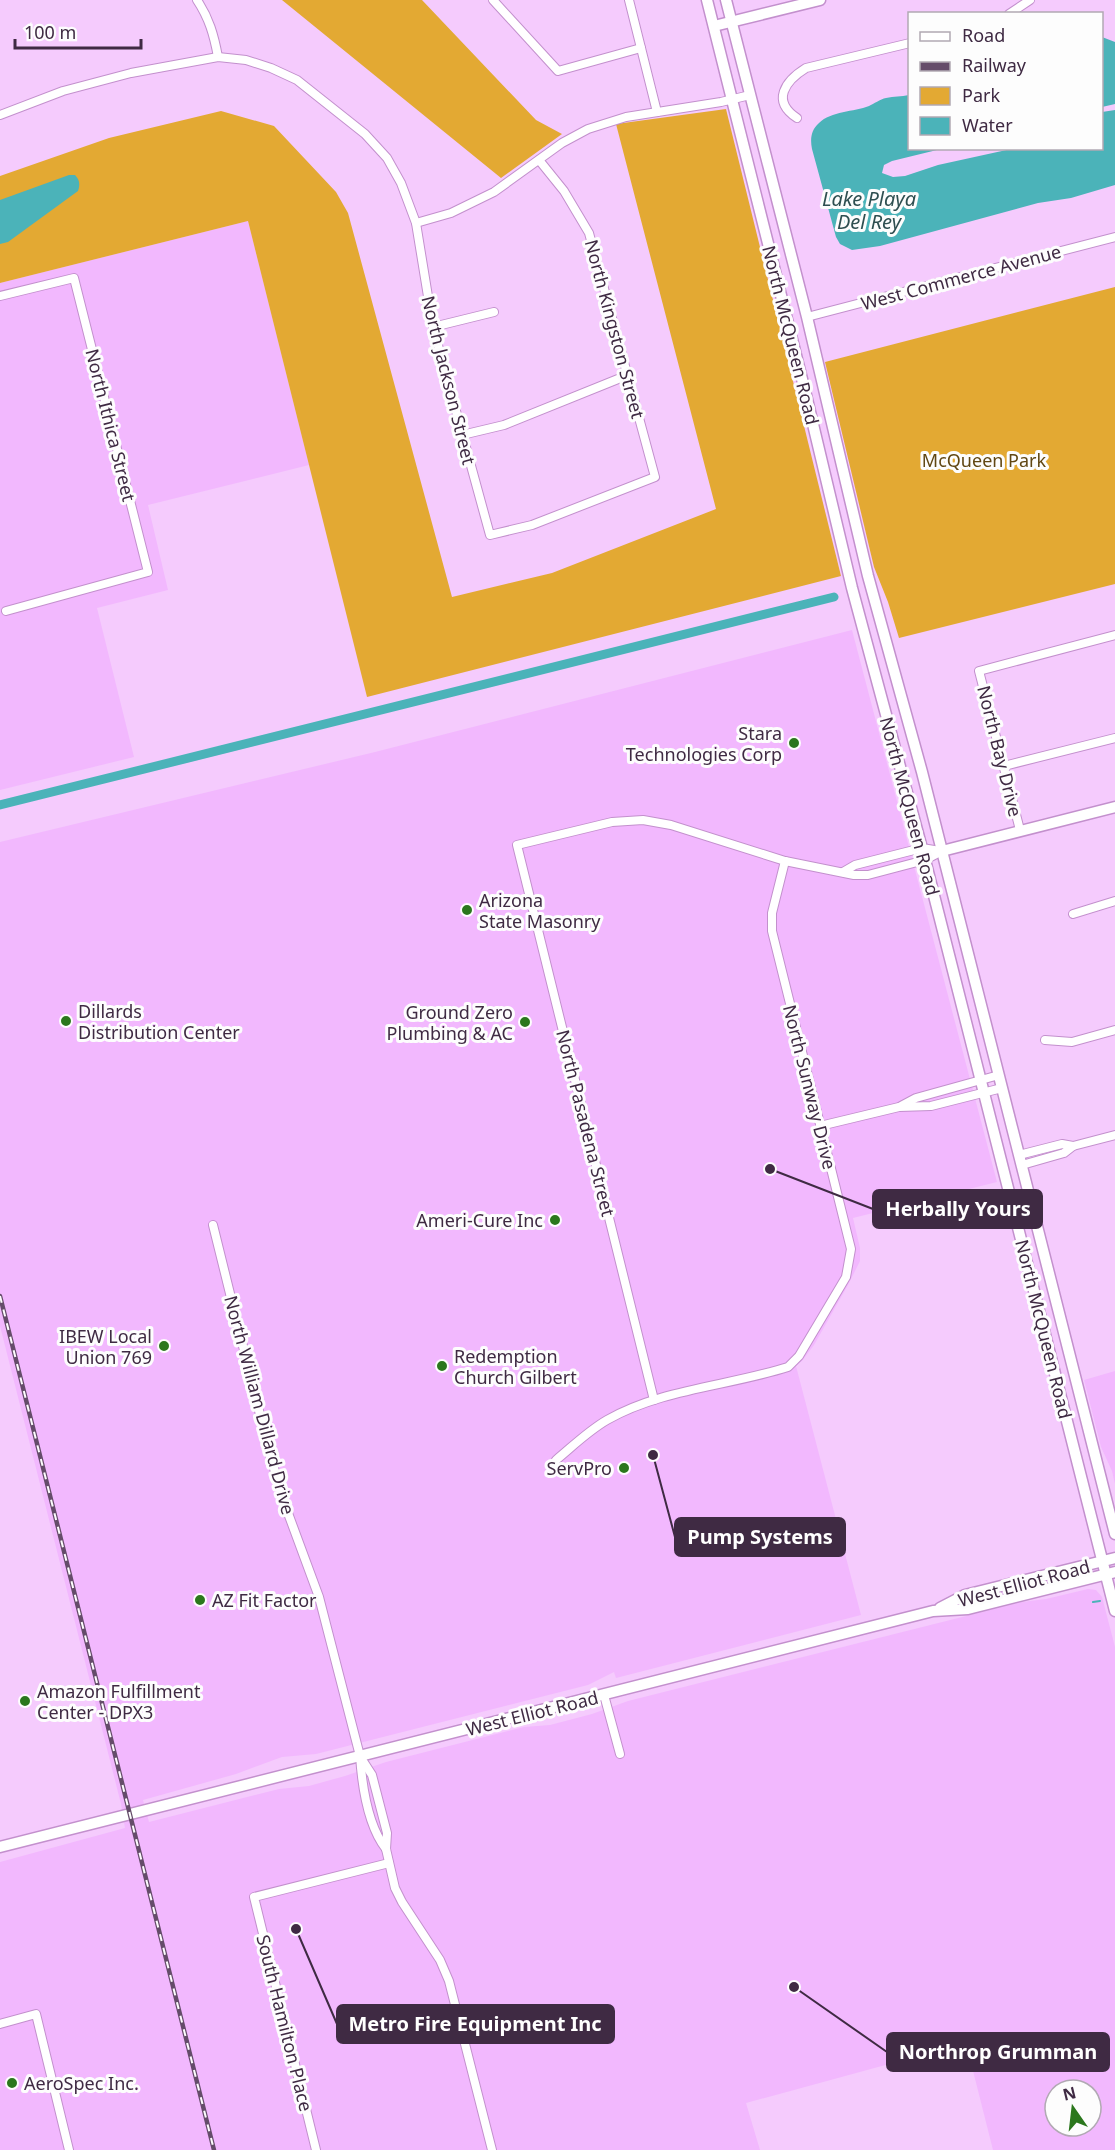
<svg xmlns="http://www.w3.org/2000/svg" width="1115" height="2150" font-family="'Noto Sans',sans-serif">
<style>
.built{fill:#f2b8fe;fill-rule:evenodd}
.green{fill:#e3a933}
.water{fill:#4bb3b9}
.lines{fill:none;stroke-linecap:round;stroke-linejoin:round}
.stream{stroke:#4bb3b9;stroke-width:2}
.canal{stroke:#4bb3b9;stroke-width:9}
.street-casing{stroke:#c390cd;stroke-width:10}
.secondary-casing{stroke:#c390cd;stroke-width:13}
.street{stroke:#fff;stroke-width:8}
.secondary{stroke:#fff;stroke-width:10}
.rail-casing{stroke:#654c6a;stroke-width:4.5}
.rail{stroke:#fdfdfd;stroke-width:2;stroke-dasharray:7;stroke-linecap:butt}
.poi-dot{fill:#2b771d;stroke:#fdfdfd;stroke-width:2}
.labels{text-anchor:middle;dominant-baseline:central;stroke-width:6;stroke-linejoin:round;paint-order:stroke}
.street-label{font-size:18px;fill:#3f2a43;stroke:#fdfdfd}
.park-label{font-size:18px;fill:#614713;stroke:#fdfdfd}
.poi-label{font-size:18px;fill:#3f2a43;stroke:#fdfdfd;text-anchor:start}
.water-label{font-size:20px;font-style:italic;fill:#2f4f51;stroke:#fdfdfd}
.leader{fill:none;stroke:#3f2a43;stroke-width:2}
.callout-dot{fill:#3f2a43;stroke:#fdfdfd;stroke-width:2}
.callout{fill:#3f2a43;stroke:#3f2a43;stroke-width:2}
.callout-label{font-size:20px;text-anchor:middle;font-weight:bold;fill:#fff}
</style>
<rect width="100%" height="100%" fill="#f5cbfd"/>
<g class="built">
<polygon points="248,221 309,465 148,505 168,590 97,608 134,757 0,790 0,283"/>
<path d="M852,630L997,1182L853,1218L860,1248V1261L848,1285L814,1345L802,1361L796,1366L861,1615L616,1678L614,1672L588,1685L316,1754L282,1757L236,1774L143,1800L149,1822L279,1789L309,1786L345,1776L386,1762L524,1727L550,1725L592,1714L628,1701L1022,1602L1046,1599L1088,1589L1096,1590L1102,1597L1115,1647V2150H993L966,2043L746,2103L760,2150H0V1862L125,1828L121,1804L0,1326V842L375,752ZM1055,2090H1091V2126H1055Z"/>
<polygon points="1115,1371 1115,1484 1112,1471 1101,1447 1084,1380"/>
</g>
<g class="green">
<polygon points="282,0 422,0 536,120 562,134 501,178"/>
<polygon points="726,109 841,576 367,697 248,221 0,283 0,176 109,138 221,111 274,126 336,192 348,213 452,597 552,573 716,509 616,124"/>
<polygon points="1115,287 1115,584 899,638 888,602 874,567 825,362"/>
</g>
<g class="water">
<polygon points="1102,37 1115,42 1115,104 1102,107"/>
<path d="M909,95L910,148L941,149L892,161L884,165L882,173L893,177L905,176L938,165L1011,149L1102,148V112L1115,110V185L1071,198L1038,203L880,246L852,250L840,244L836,237L812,149C810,139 811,130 819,123C831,111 854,112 869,106C874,104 880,99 886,98C894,96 901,97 909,95Z"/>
<path d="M69,175H75C80,180 80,185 78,191L8,242L0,244V200Z"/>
</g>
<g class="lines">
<polyline class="stream" points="1093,1602 1100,1601"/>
<polyline class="canal" points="0,805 834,597"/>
<g class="street-casing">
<g id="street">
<path d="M197,0C209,18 214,35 218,57"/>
<polyline points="493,0 558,71 641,48"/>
<polyline points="629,0 657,112"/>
<polyline points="1009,14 1030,0"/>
<polyline points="0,115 63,91 131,73 218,57 246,60 271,68 297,80 365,134 387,158 401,183 416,223 433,327 490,535 532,525 655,477 589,233 564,191 539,160"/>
<path d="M797,118C771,101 785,81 806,68L910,43"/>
<polyline points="416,223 451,213 494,192 562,143 588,129 626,117 721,102 750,95"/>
<polyline points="0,296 74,278 148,572 6,611"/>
<polyline points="807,317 1115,237"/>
<polyline points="433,327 494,312"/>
<polyline points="462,435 504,425 628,375"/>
<polyline points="1004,766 1115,738"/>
<polyline points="1020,830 979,671 1115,635"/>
<polyline points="843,872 855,865 922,848 940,851"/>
<polyline points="1073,914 1115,901"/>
<polyline points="1045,1040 1072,1042 1115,1030"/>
<polyline points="901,1106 916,1098 999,1075"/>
<polyline points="820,1126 899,1107 931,1106 1002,1088"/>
<polyline points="1019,1155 1062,1144 1073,1146"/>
<polyline points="1022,1165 1064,1153 1073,1146 1115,1135"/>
<path d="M213,1225L270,1455L285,1505L319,1597L360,1756C362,1785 368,1826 386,1849"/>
<polyline points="654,1400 517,845 612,822 643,820 671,825 785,861 854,875 868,875 925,860 942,851"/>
<path d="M556,1460C573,1446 588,1431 607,1420C661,1389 729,1386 788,1367L799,1356L846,1277L851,1249L772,931V913L785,861"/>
<polyline points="604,1695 620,1754"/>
<polyline points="361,1758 372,1775 387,1833 386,1849 395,1888 402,1902 440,1960 449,1981 492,2150"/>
<polyline points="0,2024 36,2014 69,2150"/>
<polyline points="316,2150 254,1897 389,1863"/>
</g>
</g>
<g class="secondary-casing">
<g id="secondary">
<polyline points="707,0 807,399 852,588 924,856 1115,1611"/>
<polyline points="726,0 807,317 868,576 922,772 1115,1534"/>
<polyline points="714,26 820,0"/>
<polyline points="942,851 1115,807"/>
<polyline points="940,1608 965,1595 1115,1558"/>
<polyline points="0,1847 933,1611 968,1609 1115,1572"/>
</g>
</g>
<use href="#street" class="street"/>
<use href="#secondary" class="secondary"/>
<g class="rail-casing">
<polyline id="rail" points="0,1296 214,2150"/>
</g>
<use href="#rail" class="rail"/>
</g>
<g class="poi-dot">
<circle cx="794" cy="743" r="6"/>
<circle cx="467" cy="910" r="6"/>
<circle cx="66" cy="1021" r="6"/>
<circle cx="525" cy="1022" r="6"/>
<circle cx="555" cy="1220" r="6"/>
<circle cx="164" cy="1346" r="6"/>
<circle cx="442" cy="1366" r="6"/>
<circle cx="624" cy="1468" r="6"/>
<circle cx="200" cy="1600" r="6"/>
<circle cx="25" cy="1701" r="6"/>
<circle cx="12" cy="2083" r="6"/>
</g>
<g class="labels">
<g class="street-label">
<text transform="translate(961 277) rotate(-15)">West Commerce Avenue</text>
<text transform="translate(615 329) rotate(75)">North Kingston Street</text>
<text transform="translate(791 335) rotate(76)">North McQueen Road</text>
<text transform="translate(449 380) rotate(76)">North Jackson Street</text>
<text transform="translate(111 425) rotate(76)">North Ithica Street</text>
<text transform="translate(1000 751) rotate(76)">North Bay Drive</text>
<text transform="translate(910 806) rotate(75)">North McQueen Road</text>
<text transform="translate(810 1087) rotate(76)">North Sunway Drive</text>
<text transform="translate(586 1123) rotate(76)">North Pasadena Street</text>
<text transform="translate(1044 1329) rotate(76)">North McQueen Road</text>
<text transform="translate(260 1405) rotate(75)">North William Dillard Drive</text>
<text transform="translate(1024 1583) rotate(-15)">West Elliot Road</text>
<text transform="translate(532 1713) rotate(-14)">West Elliot Road</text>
<text transform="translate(285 2023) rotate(76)">South Hamilton Place</text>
</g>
<g class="park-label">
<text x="984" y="460">McQueen Park</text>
</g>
<g class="poi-label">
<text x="782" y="733" text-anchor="end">Stara<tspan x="782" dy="21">Technologies Corp</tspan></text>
<text x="479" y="900">Arizona<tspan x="479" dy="21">State Masonry</tspan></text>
<text x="78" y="1011">Dillards<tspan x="78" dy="21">Distribution Center</tspan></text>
<text x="513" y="1012" text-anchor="end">Ground Zero<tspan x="513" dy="21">Plumbing &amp; AC</tspan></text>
<text x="543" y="1220" text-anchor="end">Ameri-Cure Inc</text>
<text x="152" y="1336" text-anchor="end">IBEW Local<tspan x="152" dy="21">Union 769</tspan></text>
<text x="454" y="1356">Redemption<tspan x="454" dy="21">Church Gilbert</tspan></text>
<text x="612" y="1468" text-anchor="end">ServPro</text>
<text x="212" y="1600">AZ Fit Factor</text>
<text x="37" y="1691">Amazon Fulfillment<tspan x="37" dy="21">Center - DPX3</tspan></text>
<text x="24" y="2083">AeroSpec Inc.</text>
</g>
<g class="water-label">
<text x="869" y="198">Lake Playa<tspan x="869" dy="23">Del Rey</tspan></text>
</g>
</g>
<path class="leader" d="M770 1169L873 1209M653 1455L675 1537M296 1929L337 2024M794 1987L887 2052"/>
<g class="callout-dot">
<circle cx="770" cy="1169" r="6"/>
<circle cx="653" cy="1455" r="6"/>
<circle cx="296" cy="1929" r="6"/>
<circle cx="794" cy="1987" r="6"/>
</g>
<g class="callout">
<rect x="873" y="1190" width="169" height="38" rx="6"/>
<rect x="675" y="1518" width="170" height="38" rx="6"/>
<rect x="337" y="2005" width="277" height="38" rx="6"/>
<rect x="887" y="2033" width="222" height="38" rx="6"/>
</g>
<g class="callout-label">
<text x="958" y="1216">Herbally Yours</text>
<text x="760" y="1544">Pump Systems</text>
<text x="475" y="2031">Metro Fire Equipment Inc</text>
<text x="998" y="2059">Northrop Grumman</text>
</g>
<rect x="908" y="12" width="195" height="138" fill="#fdfdfd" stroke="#b1a9b3" stroke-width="1.5"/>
<rect x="920" y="32" width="30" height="9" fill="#ffffff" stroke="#b1a9b3" stroke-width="1.5"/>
<text x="962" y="42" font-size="18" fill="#3f2a43">Road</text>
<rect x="920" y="62" width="30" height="9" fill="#654c6a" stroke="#b1a9b3" stroke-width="1.5"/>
<text x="962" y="72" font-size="18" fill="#3f2a43">Railway</text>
<rect x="920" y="87" width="30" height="18" fill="#e3a933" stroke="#b1a9b3" stroke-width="1.5"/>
<text x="962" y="102" font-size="18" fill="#3f2a43">Park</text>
<rect x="920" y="117" width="30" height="18" fill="#4bb3b9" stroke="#b1a9b3" stroke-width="1.5"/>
<text x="962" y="132" font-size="18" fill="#3f2a43">Water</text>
<g transform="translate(1073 2108) rotate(346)"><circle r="28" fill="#fdfdfd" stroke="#b1a9b3" stroke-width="1.5"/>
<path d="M0-4.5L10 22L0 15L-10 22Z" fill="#2b771d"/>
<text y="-9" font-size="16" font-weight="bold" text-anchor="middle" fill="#3f2a43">N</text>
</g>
<path d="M15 39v9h126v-9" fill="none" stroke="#3f2a43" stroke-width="3"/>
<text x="24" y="39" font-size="18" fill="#3f2a43" stroke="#fdfdfd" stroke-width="4.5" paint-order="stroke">100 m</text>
</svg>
